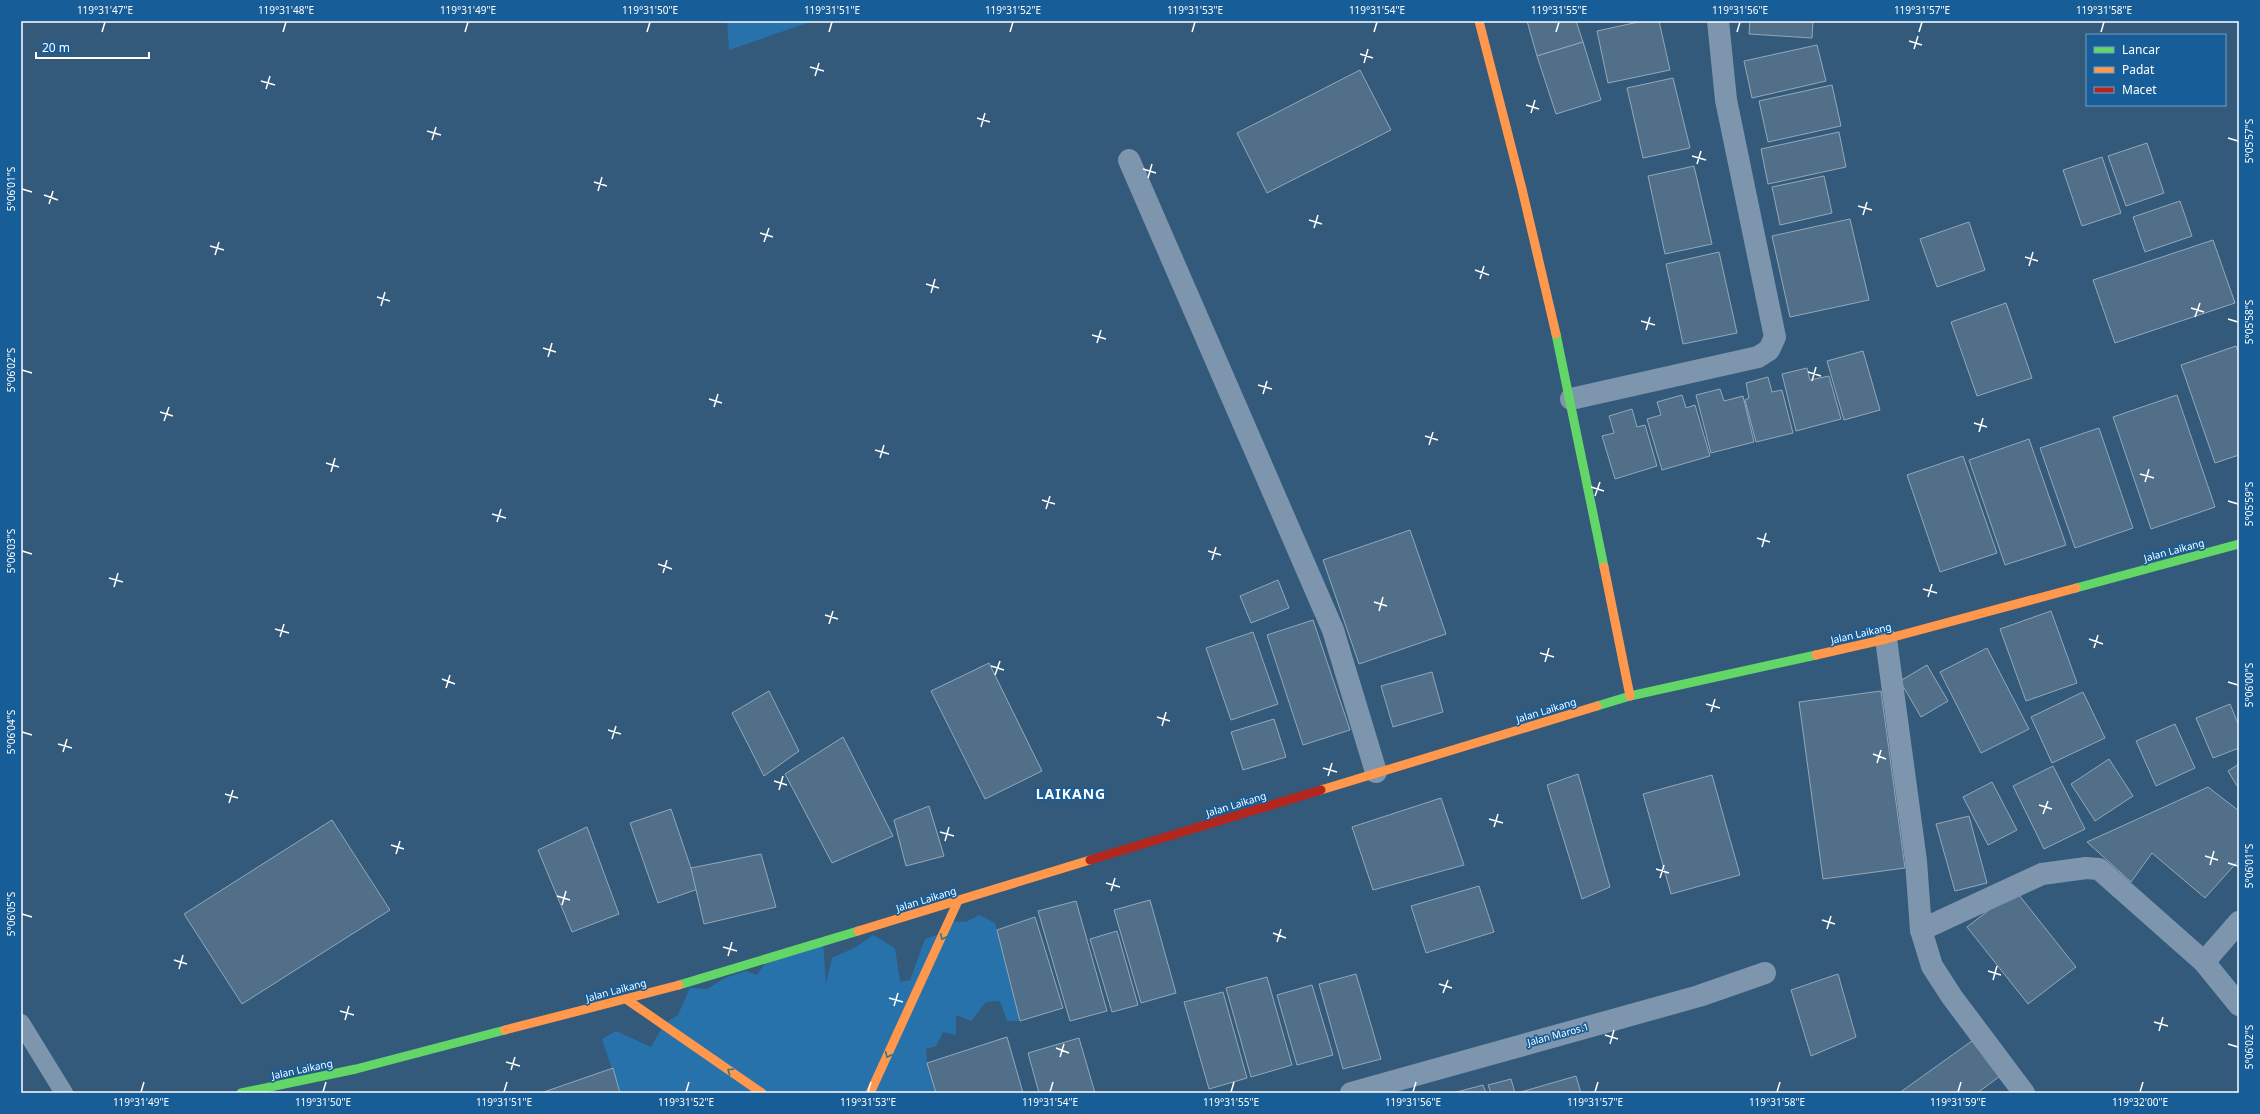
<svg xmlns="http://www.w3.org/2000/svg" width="2260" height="1114" font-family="'Noto Sans',sans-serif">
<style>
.green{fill:#2872ac}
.building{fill:#516f89;stroke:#92a8ba}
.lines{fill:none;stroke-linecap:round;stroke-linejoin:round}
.lane{stroke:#7e96ad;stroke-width:18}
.street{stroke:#7e96ad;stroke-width:22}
.fast{stroke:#63d668;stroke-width:9}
.slow{stroke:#ff974d;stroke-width:9}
.jam{stroke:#b3261e;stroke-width:9}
.oneway{stroke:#2a7b8c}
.ticks{fill:none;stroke:#fff;stroke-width:1.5}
.labels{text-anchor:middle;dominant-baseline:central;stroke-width:3.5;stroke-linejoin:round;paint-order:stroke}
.street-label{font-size:10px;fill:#fff;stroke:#175d98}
.district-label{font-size:14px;font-weight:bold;letter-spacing:1px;fill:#fff;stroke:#175d98}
.neatline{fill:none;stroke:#fff;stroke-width:1.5}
.ticks-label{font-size:10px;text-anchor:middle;fill:#fff}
</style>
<rect width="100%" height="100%" fill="#345a7b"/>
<g class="green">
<polygon points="727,21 813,21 729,50"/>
<polygon points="979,915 995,923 1020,1021 1007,1021 1000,1001 986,1002 971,1021 956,1015 956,1035 943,1032 936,1046 926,1049 927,1063 936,1093 620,1093 602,1039 616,1031 651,1047 664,1024 678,1015 690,988 707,989 725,978 745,971 757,975 764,965 823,941 826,984 832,958 856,947 873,935 895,948 900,982 910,980 925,939 945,932 950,921 966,922"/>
</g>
<g class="building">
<polygon points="1527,21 1576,21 1583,42 1537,56"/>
<polygon points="1643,21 1659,21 1670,70 1608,83 1597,31"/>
<polygon points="1750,21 1813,21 1812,38 1749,34"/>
<polygon points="1583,42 1601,100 1556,114 1537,56"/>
<polygon points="1817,45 1826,81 1752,98 1744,61"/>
<polygon points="1360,70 1391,130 1267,193 1237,133"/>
<polygon points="1673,78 1690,148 1643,158 1627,88"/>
<polygon points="1832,85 1841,126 1768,142 1759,101"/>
<polygon points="1839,132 1846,167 1768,184 1761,149"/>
<polygon points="2147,143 2164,193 2126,206 2108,156"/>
<polygon points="2102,157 2121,213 2082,226 2063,170"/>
<polygon points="1694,166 1712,244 1665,254 1648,176"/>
<polygon points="1824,176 1832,213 1780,225 1772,187"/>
<polygon points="2180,201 2192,236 2145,252 2133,217"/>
<polygon points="1850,219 1869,300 1790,317 1772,236"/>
<polygon points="1969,222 1985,270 1937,287 1920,239"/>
<polygon points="2213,240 2235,303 2115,343 2093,280"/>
<polygon points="1719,252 1737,333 1683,344 1666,264"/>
<polygon points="2006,303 2032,378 1977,396 1951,322"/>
<polygon points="2236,346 2239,354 2239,455 2215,463 2181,365"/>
<polygon points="1863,351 1880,410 1844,420 1827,361"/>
<polygon points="1807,368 1810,380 1829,376 1841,419 1796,431 1782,374"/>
<polygon points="1768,377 1772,392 1782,390 1793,433 1756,442 1745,400 1749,398 1746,383"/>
<polygon points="1720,389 1724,401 1743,396 1754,442 1711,453 1696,395"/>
<polygon points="1682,395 1686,408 1695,405 1710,456 1662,470 1647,419 1661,415 1657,402"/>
<polygon points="2177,395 2215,507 2151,529 2113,417"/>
<polygon points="1632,409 1637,427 1645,425 1657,466 1615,479 1602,436 1614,433 1609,416"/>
<polygon points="2099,428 2133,528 2075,548 2040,448"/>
<polygon points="2029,439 2066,545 2005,565 1969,460"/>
<polygon points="1963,456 1997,553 1940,572 1907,475"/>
<polygon points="1410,530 1446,634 1359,664 1323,560"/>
<polygon points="1278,580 1289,608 1251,623 1240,596"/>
<polygon points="2051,611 2077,683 2026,701 2000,629"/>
<polygon points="1313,620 1350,730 1303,745 1267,635"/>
<polygon points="1253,632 1278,704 1231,720 1206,648"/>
<polygon points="1987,648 2029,729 1981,753 1940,672"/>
<polygon points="989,663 1042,771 985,799 931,691"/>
<polygon points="1927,665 1948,701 1921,717 1900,681"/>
<polygon points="1432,672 1443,712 1393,727 1381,686"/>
<polygon points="769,691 799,751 764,776 732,713"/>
<polygon points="1881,691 1905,868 1823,879 1799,702"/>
<polygon points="2083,692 2105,738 2052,763 2031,717"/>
<polygon points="2230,704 2239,726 2239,748 2213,758 2196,718"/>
<polygon points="1274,719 1286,757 1243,770 1231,732"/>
<polygon points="2175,724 2195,768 2156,786 2136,741"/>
<polygon points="843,737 893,836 832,863 785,774"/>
<polygon points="2109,759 2133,796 2095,821 2071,784"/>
<polygon points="2239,764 2239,789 2228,771"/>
<polygon points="2053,766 2085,829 2044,849 2013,786"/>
<polygon points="1578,774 1610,887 1582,899 1547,785"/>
<polygon points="1712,775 1740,875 1671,894 1643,794"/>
<polygon points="1992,782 2017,830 1988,845 1963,797"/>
<polygon points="2208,787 2239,811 2239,860 2205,898 2152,853 2131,882 2087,842"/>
<polygon points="1441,798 1464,865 1373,890 1352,827"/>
<polygon points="929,806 944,856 906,866 894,820"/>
<polygon points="671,809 698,889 658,903 630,823"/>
<polygon points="1969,816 1987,883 1955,891 1936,824"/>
<polygon points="332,820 390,910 242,1004 184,914"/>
<polygon points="587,827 619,914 572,932 538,850"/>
<polygon points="761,854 776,907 704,924 691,868"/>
<polygon points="1479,886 1494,932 1426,953 1411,906"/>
<polygon points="2015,890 2076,967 2028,1004 1967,927"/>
<polygon points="1150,900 1176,993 1141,1003 1114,910"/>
<polygon points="1076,901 1107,1011 1070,1021 1038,911"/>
<polygon points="1035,917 1063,1008 1020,1021 997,930"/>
<polygon points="1117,931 1138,1005 1112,1012 1090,939"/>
<polygon points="1356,974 1381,1059 1343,1069 1319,984"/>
<polygon points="1838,974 1856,1037 1811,1056 1791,990"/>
<polygon points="1267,977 1292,1065 1251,1077 1226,988"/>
<polygon points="1312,985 1333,1055 1297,1065 1277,995"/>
<polygon points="1223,992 1247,1078 1209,1089 1184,1002"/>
<polygon points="1007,1037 1023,1093 936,1093 927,1063"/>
<polygon points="1079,1038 1095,1093 1039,1093 1028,1053"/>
<polygon points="1976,1038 2003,1074 1977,1093 1903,1093 1902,1091"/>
<polygon points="613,1068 620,1093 541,1093"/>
<polygon points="1576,1076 1581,1093 1521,1093 1521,1092"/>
<polygon points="1511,1079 1515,1093 1491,1093 1488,1085"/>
<polygon points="1483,1085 1486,1093 1453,1093"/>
</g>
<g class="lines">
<polyline class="lane" points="21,1023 64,1093"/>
<g class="street">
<polyline points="1129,160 1333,630 1376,772"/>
<polyline points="1571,399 1758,357 1769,350 1775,337 1726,100 1718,21"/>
<polyline points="1886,639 1916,861 1921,930 2042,874 2086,868 2099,869 2204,962 2239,1005"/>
<polyline points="1921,930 1932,966 1952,997 2024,1093"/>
<polyline points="2204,962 2239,922"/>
<polyline points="1351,1093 1699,996 1765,973"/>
</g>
<g class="fast">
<polyline points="1556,334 1604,567"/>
<polyline points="2076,588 2239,544"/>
<polyline points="1597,706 1630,696 1816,655"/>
<polyline points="679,985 858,931"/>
<polyline points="241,1093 356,1069 505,1030"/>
</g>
<g class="slow">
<polyline points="1479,21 1522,189 1556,334"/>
<polyline points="1604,567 1630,696"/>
<polyline points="1816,655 1886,639 2076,588"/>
<polyline points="1321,790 1597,706"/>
<polyline points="858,931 1090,860"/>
<polyline points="626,999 762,1093"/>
<polyline points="505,1030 679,985"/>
<polyline points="870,1093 958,901"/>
</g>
<polyline class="jam" points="1090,860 1321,790"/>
</g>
<defs><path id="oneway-chevron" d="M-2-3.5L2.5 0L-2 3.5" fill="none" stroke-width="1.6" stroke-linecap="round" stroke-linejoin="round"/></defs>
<g class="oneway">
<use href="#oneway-chevron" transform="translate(943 937) rotate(115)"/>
<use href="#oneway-chevron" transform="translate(888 1055) rotate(115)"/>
<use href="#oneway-chevron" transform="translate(730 1071) rotate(-145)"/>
</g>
<path class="ticks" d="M102,32L105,22M283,32L286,22M465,32L468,22M647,32L650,22M829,32L832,22M1010,32L1013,22M1192,32L1195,22M1374,32L1377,22M1556,32L1559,22M1737,32L1740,22M1919,32L1922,22M2101,32L2104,22M1909,41L1922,45M1914,49L1918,36M1360,54L1373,58M1364,63L1368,49M810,67L824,71M815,76L819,63M261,81L275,85M266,89L270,76M1526,105L1539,109M1531,113L1535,100M977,118L990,122M981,127L985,113M427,131L441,135M2228,138L2238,141M432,140L436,127M1692,156L1706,160M1697,164L1701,151M1143,169L1156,173M1148,178L1152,164M594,182L607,186M22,189L32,192M598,191L602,177M44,195L58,200M49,204L53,191M1858,206L1872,210M1863,215L1867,202M1309,220L1322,224M1314,228L1318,215M760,233L773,237M764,242L769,228M210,246L224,250M215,255L219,242M2025,257L2038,261M2029,266L2033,252M1475,270L1489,275M1480,279L1484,266M926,284L939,288M931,293L935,279M377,297L390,301M381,306L385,292M2191,308L2204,312M2195,317L2200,303M2228,319L2238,322M1641,321L1655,325M1646,330L1650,317M1092,335L1106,339M1097,343L1101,330M543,348L556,352M548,357L552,343M22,370L32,373M1808,372L1821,376M1812,381L1816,367M1258,385L1272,389M1263,394L1267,381M709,399L722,403M714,407L718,394M160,412L173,416M164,421L169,407M1974,423L1987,427M1979,432L1983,418M1425,436L1438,440M1429,445L1433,432M875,450L889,454M880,458L884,445M326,463L339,467M331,472L335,458M2140,474L2154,478M2145,482L2149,469M1591,487L1604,491M1595,496L1600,482M1042,500L1055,504M2228,501L2238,504M1046,509L1050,496M492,514L506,518M497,522L501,509M1757,538L1770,542M1762,547L1766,533M22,551L32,554M1208,551L1221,555M1212,560L1216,547M658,564L672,569M663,573L667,560M109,578L123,582M114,587L118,573M1923,589L1937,593M1928,597L1932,584M1374,602L1387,606M1379,611L1383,597M825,615L838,619M829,624L833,611M275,629L289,633M280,637L284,624M2089,639L2103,644M2094,648L2098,635M1540,653L1554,657M1545,662L1549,648M991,666L1004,670M995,675L1000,661M442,679L455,684M2228,682L2238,685M446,688L450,675M1706,704L1720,708M1711,712L1715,699M1157,717L1170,721M1162,726L1166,712M608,730L621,734M22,732L32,735M612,739L616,726M58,744L72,748M63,752L67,739M1873,754L1886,759M1877,763L1881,750M1323,768L1337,772M1328,776L1332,763M774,781L787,785M779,790L783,776M225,794L238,798M229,803L233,790M2039,805L2052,809M2043,814L2048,801M1489,819L1503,823M1494,827L1498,814M940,832L954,836M945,841L949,827M391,845L404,849M396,854L400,841M2205,856L2218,860M2228,863L2238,866M2210,865L2214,851M1656,869L1669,873M1660,878L1664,865M1106,883L1120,887M1111,891L1115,878M557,896L570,900M562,905L566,891M22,914L32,917M1822,920L1835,924M1827,929L1831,916M1273,933L1286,938M1277,942L1281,929M723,947L737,951M728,956L732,942M174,960L187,964M179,969L183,955M1988,971L2001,975M1993,980L1997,966M1439,984L1452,988M1443,993L1448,980M889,998L903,1002M894,1006L898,993M340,1011L354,1015M345,1020L349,1006M2154,1022L2168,1026M2159,1031L2163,1017M1605,1035L1618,1039M1610,1044L1614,1030M2228,1044L2238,1047M1056,1048L1069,1053M1060,1057L1064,1044M506,1062L520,1066M511,1070L515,1057M141,1092L144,1082M323,1092L326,1082M504,1092L507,1082M686,1092L689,1082M868,1092L871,1082M1050,1092L1053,1082M1231,1092L1234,1082M1413,1092L1416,1082M1595,1092L1598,1082M1777,1092L1780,1082M1958,1092L1961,1082M2140,1092L2143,1082"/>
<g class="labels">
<g class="street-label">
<text transform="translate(2174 550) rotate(-15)">Jalan Laikang</text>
<text transform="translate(1861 633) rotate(-13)">Jalan Laikang</text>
<text transform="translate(1546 710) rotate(-17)">Jalan Laikang</text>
<text transform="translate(1236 804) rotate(-17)">Jalan Laikang</text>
<text transform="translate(926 899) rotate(-17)">Jalan Laikang</text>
<text transform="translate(616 990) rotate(-15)">Jalan Laikang</text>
<text transform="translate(1558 1034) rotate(-15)">Jalan Maros.1</text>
<text transform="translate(302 1069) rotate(-12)">Jalan Laikang</text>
</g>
<g class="district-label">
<text x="1071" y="793">LAIKANG</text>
</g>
</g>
<rect width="2260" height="1114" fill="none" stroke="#175d98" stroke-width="44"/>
<rect x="2086" y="34" width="140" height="72" fill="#175d98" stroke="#749ec1"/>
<rect x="2094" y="47" width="20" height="6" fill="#63d668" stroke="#749ec1"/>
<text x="2122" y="54" font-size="12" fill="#ffffff">Lancar</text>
<rect x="2094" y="67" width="20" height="6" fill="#ff974d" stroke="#749ec1"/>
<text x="2122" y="74" font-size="12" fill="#ffffff">Padat</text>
<rect x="2094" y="87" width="20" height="6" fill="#b3261e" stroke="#749ec1"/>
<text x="2122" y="94" font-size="12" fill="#ffffff">Macet</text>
<path d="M36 52v6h113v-6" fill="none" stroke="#ffffff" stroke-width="2"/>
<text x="42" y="52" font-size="12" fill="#ffffff" stroke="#175d98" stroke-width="3" paint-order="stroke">20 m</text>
<rect x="22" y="22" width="2216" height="1070" class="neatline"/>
<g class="ticks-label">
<text x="105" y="14">119°31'47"E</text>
<text x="286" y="14">119°31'48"E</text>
<text x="468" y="14">119°31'49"E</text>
<text x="650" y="14">119°31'50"E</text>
<text x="832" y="14">119°31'51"E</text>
<text x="1013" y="14">119°31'52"E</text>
<text x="1195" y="14">119°31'53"E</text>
<text x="1377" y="14">119°31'54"E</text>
<text x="1559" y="14">119°31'55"E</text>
<text x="1740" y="14">119°31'56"E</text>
<text x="1922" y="14">119°31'57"E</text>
<text x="2104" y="14">119°31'58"E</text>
<text transform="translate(2249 141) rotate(-90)" y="4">5°05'57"S</text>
<text transform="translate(11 189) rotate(-90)" y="4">5°06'01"S</text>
<text transform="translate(2249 322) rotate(-90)" y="4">5°05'58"S</text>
<text transform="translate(11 370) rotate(-90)" y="4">5°06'02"S</text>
<text transform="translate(2249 504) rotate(-90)" y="4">5°05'59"S</text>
<text transform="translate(11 551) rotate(-90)" y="4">5°06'03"S</text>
<text transform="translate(2249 685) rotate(-90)" y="4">5°06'00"S</text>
<text transform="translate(11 732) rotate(-90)" y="4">5°06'04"S</text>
<text transform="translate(2249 866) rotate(-90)" y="4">5°06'01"S</text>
<text transform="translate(11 914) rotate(-90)" y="4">5°06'05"S</text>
<text transform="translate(2249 1047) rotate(-90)" y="4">5°06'02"S</text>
<text x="141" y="1106">119°31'49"E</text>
<text x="323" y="1106">119°31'50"E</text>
<text x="504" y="1106">119°31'51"E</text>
<text x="686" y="1106">119°31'52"E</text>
<text x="868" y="1106">119°31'53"E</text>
<text x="1050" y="1106">119°31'54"E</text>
<text x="1231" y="1106">119°31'55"E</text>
<text x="1413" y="1106">119°31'56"E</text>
<text x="1595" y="1106">119°31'57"E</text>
<text x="1777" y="1106">119°31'58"E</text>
<text x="1958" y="1106">119°31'59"E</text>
<text x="2140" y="1106">119°32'00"E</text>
</g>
</svg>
